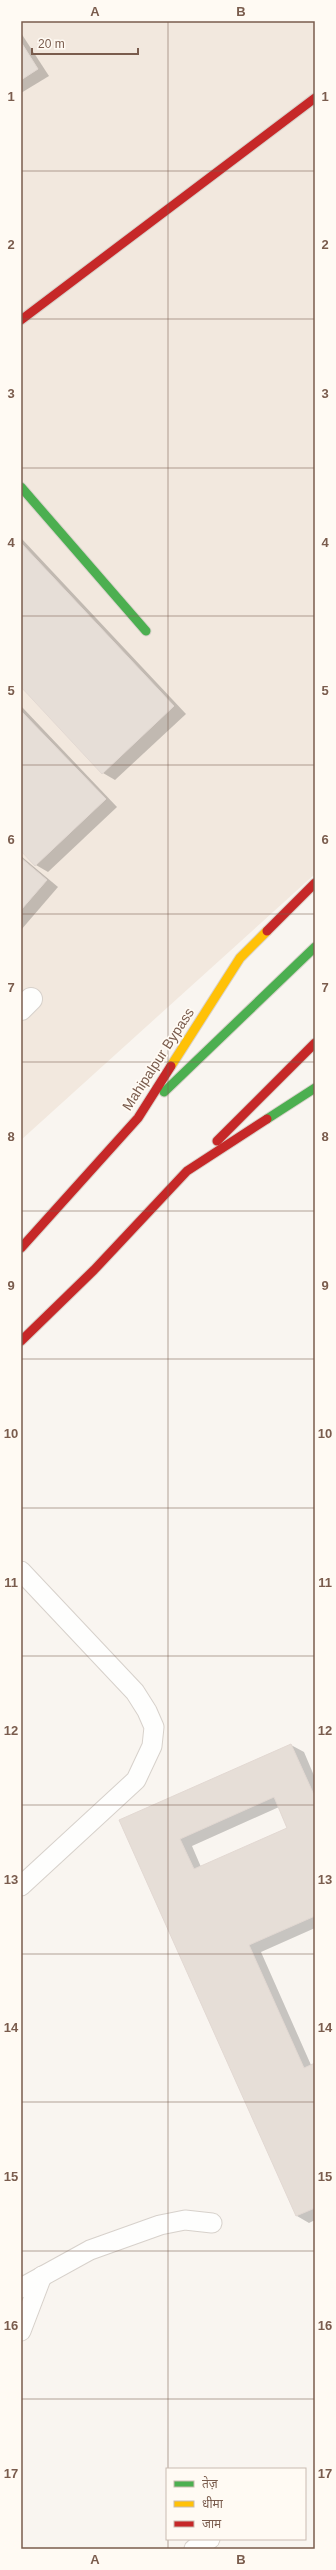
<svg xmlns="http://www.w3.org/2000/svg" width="336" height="2570" font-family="Arial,'Noto Sans Devanagari',sans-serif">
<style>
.residential{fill:#f2e8de}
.shadow{fill:#0003;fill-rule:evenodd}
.building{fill:#e6ded7;stroke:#e2d8d2;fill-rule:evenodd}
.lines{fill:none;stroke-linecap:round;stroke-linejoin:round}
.lane-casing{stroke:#d7d1cb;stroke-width:21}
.street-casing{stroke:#d7d1cb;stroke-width:24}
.fast-casing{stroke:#d9d2cb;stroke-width:11}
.slow-casing{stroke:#d9d2cb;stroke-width:11}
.jam-casing{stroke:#d9d2cb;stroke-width:11}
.lane{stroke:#fefefd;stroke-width:19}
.street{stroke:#fefefd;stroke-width:22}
.fast{stroke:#4caf50;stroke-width:9}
.slow{stroke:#ffc107;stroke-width:9}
.jam{stroke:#c62828;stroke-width:9}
.grid{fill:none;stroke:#7a5c4d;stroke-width:1;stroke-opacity:0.55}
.labels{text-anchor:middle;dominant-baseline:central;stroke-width:3.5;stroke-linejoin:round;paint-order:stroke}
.street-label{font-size:14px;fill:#7a5c4d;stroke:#fffaf3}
.neatline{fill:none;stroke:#7a5c4d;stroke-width:1.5}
.grid-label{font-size:13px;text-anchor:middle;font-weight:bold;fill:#7a5c4d}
</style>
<rect width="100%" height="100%" fill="#f9f5f0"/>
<polygon class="residential" points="21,21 315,21 315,874 21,1140"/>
<g class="shadow">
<polygon points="21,33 49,76 21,93"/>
<polygon points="21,538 186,714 115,780 103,773 21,685"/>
<polygon points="21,706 117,807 48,872 36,865 21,850"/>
<polygon points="21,856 58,887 21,930"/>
<path d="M291,1745L304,1752L315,1778V1928L261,1952L311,2065L315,2064V2220L309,2223L297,2216L121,1820ZM279,1807L288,1829L201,1867L192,1846Z"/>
</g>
<g class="building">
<polygon points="21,42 38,69 21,80"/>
<polygon points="21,543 174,706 102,774 21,687"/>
<polygon points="21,711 106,799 35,866 21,851"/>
<polygon points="21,858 47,880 21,910"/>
<path d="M291,1744L315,1797V1916L249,1945L304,2068L315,2063V2208L296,2216L119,1820ZM274,1797L287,1828L194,1869L180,1839Z"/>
</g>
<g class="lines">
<g class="lane-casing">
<g id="lane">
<polyline points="21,1571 135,1692 147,1711 154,1727 152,1746 136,1780 21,1886"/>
<polyline points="21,2288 90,2250 160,2225 185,2220 212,2223"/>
<polyline points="21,2331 42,2276"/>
<polyline points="194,2549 210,2539"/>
</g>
</g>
<g class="street-casing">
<polyline id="street" points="21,1009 31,999"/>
</g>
<g class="fast-casing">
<g id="fast">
<polyline points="21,487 146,631"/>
<polyline points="164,1092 315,947"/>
<polyline points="267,1119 315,1088"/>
</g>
</g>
<g class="slow-casing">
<polyline id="slow" points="171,1066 240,958 267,931"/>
</g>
<g class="jam-casing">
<g id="jam">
<polyline points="21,320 315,98"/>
<polyline points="267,931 315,883"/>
<polyline points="217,1141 315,1043"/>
<polyline points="21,1248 138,1118 171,1066"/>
<polyline points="21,1341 94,1270 187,1171 267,1119"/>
</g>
</g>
<use href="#lane" class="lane"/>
<use href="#street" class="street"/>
<use href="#fast" class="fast"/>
<use href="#slow" class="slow"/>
<use href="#jam" class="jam"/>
</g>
<path class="grid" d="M168,21V2469M21,171H315M21,319H315M21,468H315M21,616H315M21,765H315M21,914H315M21,1062H315M21,1211H315M21,1359H315M21,1508H315M21,1656H315M21,1805H315M21,1954H315M21,2102H315M21,2251H315M21,2399H315M168,2539V2549"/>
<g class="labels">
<g class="street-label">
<text transform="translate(158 1059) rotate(-57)">Mahipalpur Bypass</text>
</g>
</g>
<rect width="336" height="2570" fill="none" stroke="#fffaf3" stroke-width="44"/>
<rect x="166" y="2468" width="140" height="72" fill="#fffaf3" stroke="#cabbb1"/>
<rect x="174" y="2481" width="20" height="6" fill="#4caf50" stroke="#cabbb1"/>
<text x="202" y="2488" font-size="12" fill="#7a5c4d">तेज़</text>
<rect x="174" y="2501" width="20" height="6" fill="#ffc107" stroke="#cabbb1"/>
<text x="202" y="2508" font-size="12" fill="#7a5c4d">धीमा</text>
<rect x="174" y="2521" width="20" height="6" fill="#c62828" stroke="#cabbb1"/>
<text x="202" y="2528" font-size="12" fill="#7a5c4d">जाम</text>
<path d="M32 48v6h106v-6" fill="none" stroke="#7a5c4d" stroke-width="2"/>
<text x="38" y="48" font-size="12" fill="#7a5c4d" stroke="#fffaf3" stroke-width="3" paint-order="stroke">20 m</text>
<rect x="22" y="22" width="292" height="2526" class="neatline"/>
<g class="grid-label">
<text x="95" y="16">A</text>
<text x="241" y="16">B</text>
<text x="11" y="101">1</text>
<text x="325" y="101">1</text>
<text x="11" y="249">2</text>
<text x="325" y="249">2</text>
<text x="11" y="398">3</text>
<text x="325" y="398">3</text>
<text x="11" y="547">4</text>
<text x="325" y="547">4</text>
<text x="11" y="695">5</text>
<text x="325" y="695">5</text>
<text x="11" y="844">6</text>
<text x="325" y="844">6</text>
<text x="11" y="992">7</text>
<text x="325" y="992">7</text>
<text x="11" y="1141">8</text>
<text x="325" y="1141">8</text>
<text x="11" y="1290">9</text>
<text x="325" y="1290">9</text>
<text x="11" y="1438">10</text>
<text x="325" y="1438">10</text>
<text x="11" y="1587">11</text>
<text x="325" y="1587">11</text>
<text x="11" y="1735">12</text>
<text x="325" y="1735">12</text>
<text x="11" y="1884">13</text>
<text x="325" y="1884">13</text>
<text x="11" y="2032">14</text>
<text x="325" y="2032">14</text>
<text x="11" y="2181">15</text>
<text x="325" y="2181">15</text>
<text x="11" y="2330">16</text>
<text x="325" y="2330">16</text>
<text x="11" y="2478">17</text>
<text x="325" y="2478">17</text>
<text x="95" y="2564">A</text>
<text x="241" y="2564">B</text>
</g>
</svg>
